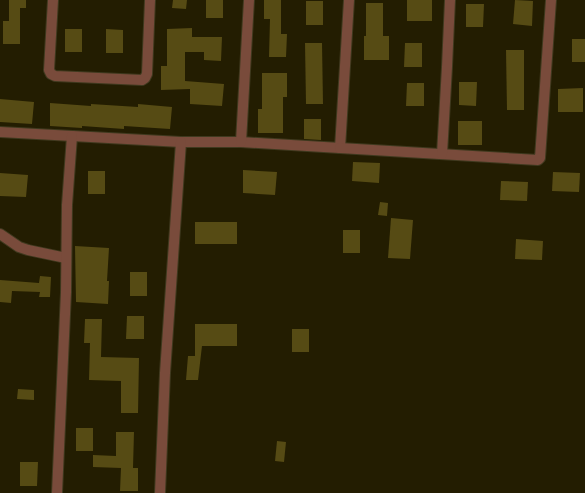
<svg xmlns="http://www.w3.org/2000/svg" width="585" height="493" font-family="'Public Sans',sans-serif">
<style>
.building{fill:#564b14}
.lines{fill:none;stroke-linecap:round;stroke-linejoin:round}
.minor-casing{stroke:#3f391e;stroke-width:12}
.minor{stroke:#794b3b;stroke-width:10}
</style>
<rect width="100%" height="100%" fill="#231d01"/>
<g class="building">
<polygon points="9,0 26,0 26,8 20,8 20,44 3,44 3,21 9,21"/>
<polygon points="173,0 187,0 186,9 172,8"/>
<rect x="206" y="0" width="17" height="18"/>
<polygon points="264,0 281,0 281,34 287,34 286,57 269,57 270,19 264,19"/>
<rect x="407" y="0" width="25" height="21"/>
<polygon points="515,0 533,1 532,26 513,24"/>
<rect x="306" y="1" width="17" height="24"/>
<polygon points="366,3 383,3 383,36 389,36 389,60 364,60 364,36 366,36"/>
<polygon points="466,4 484,4 483,27 466,27"/>
<polygon points="192,28 192,37 222,37 221,61 204,60 204,52 185,52 185,81 224,84 222,106 190,104 190,89 161,90 161,66 167,66 167,29"/>
<rect x="65" y="29" width="17" height="23"/>
<polygon points="106,29 123,30 123,53 106,53"/>
<rect x="572" y="39" width="13" height="23"/>
<polygon points="305,43 322,43 323,104 306,104"/>
<polygon points="405,43 422,43 422,67 404,67"/>
<polygon points="506,50 524,50 524,110 507,110"/>
<polygon points="262,73 287,73 287,97 283,97 283,133 258,133 258,109 262,109"/>
<polygon points="459,82 477,82 476,106 459,105"/>
<polygon points="407,83 424,83 424,106 406,106"/>
<polygon points="583,88 583,112 558,112 558,89"/>
<polygon points="0,99 34,102 32,124 0,122"/>
<polygon points="50,103 91,106 91,104 138,107 138,104 172,107 170,129 124,126 124,129 82,126 82,128 50,126"/>
<polygon points="304,119 321,119 321,140 304,139"/>
<rect x="458" y="121" width="24" height="24"/>
<polygon points="353,162 380,163 379,183 352,181"/>
<polygon points="243,170 277,172 275,195 243,193"/>
<rect x="88" y="171" width="17" height="23"/>
<polygon points="553,172 580,173 579,192 552,191"/>
<polygon points="0,173 28,175 26,197 0,196"/>
<polygon points="501,181 528,182 527,201 500,200"/>
<polygon points="380,202 388,203 387,216 378,215"/>
<polygon points="391,218 413,220 410,259 388,258"/>
<rect x="195" y="222" width="42" height="22"/>
<rect x="343" y="230" width="17" height="23"/>
<polygon points="516,239 543,241 542,260 515,259"/>
<polygon points="75,246 109,248 107,281 109,281 108,304 76,302"/>
<rect x="130" y="272" width="17" height="24"/>
<polygon points="40,276 51,277 50,297 39,297 40,292 12,291 11,303 0,302 0,280 39,283"/>
<polygon points="127,316 144,316 144,339 126,339"/>
<polygon points="85,319 102,319 101,357 139,358 138,413 121,413 121,381 89,380 90,343 84,343"/>
<polygon points="195,324 237,324 237,346 202,346 198,380 186,380 188,356 195,356"/>
<rect x="292" y="329" width="17" height="23"/>
<polygon points="18,389 34,390 34,400 17,399"/>
<rect x="76" y="428" width="17" height="23"/>
<polygon points="116,432 134,432 133,468 138,468 138,491 120,491 121,468 93,467 93,455 116,456"/>
<polygon points="277,441 286,442 284,462 275,461"/>
<polygon points="20,462 38,462 37,486 20,486"/>
</g>
<g class="lines">
<g class="minor-casing">
<g id="minor">
<polyline points="53,0 49,70 51,74 55,76 142,80 145,78 147,74 150,0"/>
<polyline points="0,132 181,142 241,142 340,148 349,0"/>
<polyline points="241,142 249,0"/>
<polyline points="340,148 538,160 540,158 551,0"/>
<polyline points="442,154 447,67 450,0"/>
<polyline points="0,234 19,247 28,250 66,258"/>
<polyline points="57,493 66,292 67,205 72,136"/>
<polyline points="160,493 165,373 181,142"/>
</g>
</g>
<use href="#minor" class="minor"/>
</g>
</svg>
